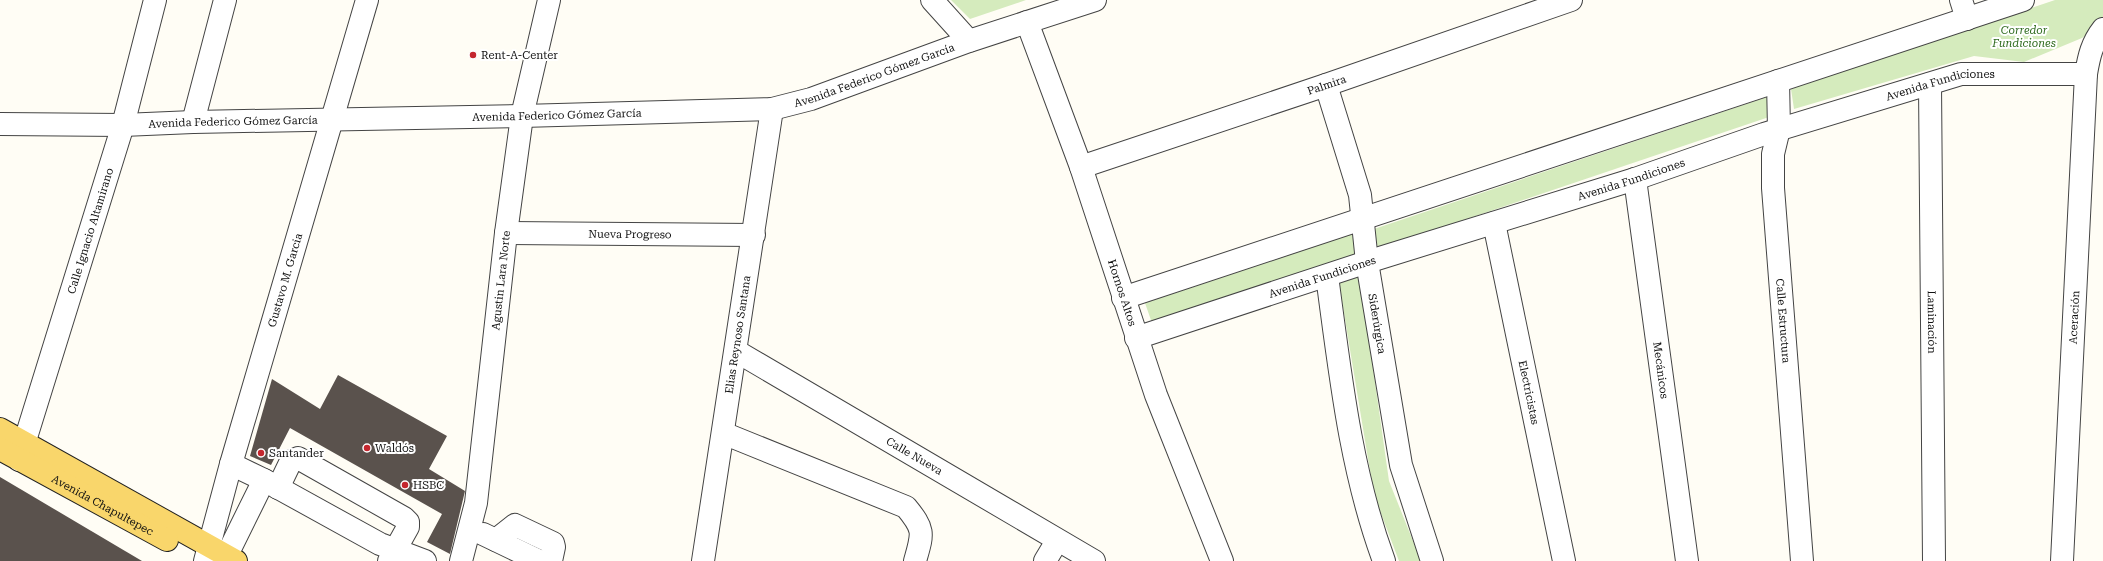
<svg xmlns="http://www.w3.org/2000/svg" width="2103" height="561" font-family="'Roboto Serif',serif">
<style>
.green{fill:#d5ebbd}
.building{fill:#5a524d}
.lines{fill:none;stroke-linecap:round;stroke-linejoin:round}
.minor-casing{stroke:#444;stroke-width:24}
.major-casing{stroke:#222;stroke-width:24}
.minor{stroke:#fff;stroke-width:22}
.major{stroke:#f9d66b;stroke-width:22}
.poi-dot{fill:#c4262e;stroke:#fff;stroke-width:1.5}
.labels{text-anchor:middle;dominant-baseline:central;stroke-width:4;stroke-linejoin:round;paint-order:stroke}
.park-label{font-size:11px;font-style:italic;fill:#2f6b1f;stroke:#fff}
.poi-label{font-size:11px;fill:#111;stroke:#fff;text-anchor:start}
.street-label{font-size:11px;fill:#111;stroke:#fff}
</style>
<rect width="100%" height="100%" fill="#fffdf5"/>
<g class="green">
<polygon points="951,0 1026,0 970,19"/>
<polygon points="2055,0 2103,0 2103,24 2082,38 2024,62 1974,56 1794,109 1791,89"/>
<polygon points="1770,96 1772,116 1378,249 1374,229"/>
<polygon points="1352,234 1357,259 1152,323 1145,303"/>
<polygon points="1360,276 1389,481 1421,561 1399,561 1374,495 1339,283"/>
</g>
<g class="building">
<polygon points="338,375 447,436 429,469 465,491 450,554 427,542 442,514 290,428 271,465 250,456 272,379 320,409"/>
<polygon points="0,477 142,561 0,561"/>
</g>
<g class="lines">
<g class="minor-casing">
<g id="minor">
<polyline points="932,0 969,41"/>
<polyline points="1961,0 1967,19"/>
<path id="s1" d="M1027,22L1081,167L1156,395L1222,561"/>
<path id="s2" d="M1778,81L1779,129L1773,154V188L1802,561"/>
<path id="s3" d="M1930,84L1934,561"/>
<path id="s4" d="M1326,85L1360,195L1367,262L1401,465L1432,561"/>
<polyline points="193,122 225,0"/>
<path id="s5" d="M0,124L123,125L193,122L522,116L772,109L811,99L969,41L1095,0"/>
<path id="s6" d="M1081,167L1326,85L1571,0"/>
<path id="s7" d="M1635,179L1687,561"/>
<path id="s8" d="M1494,223L1564,561"/>
<path id="s9" d="M506,233L754,235"/>
<path d="M1327,276C1340,372 1350,469 1384,561"/>
<polyline points="1123,298 2023,0"/>
<path id="s10" d="M1136,338L1367,262L1635,179L1764,134L1961,74H2086"/>
<path id="s11" d="M736,351L1094,561"/>
<path d="M723,433L906,507C925,530 923,533 915,561"/>
<path id="s12" d="M19,460L123,125L155,0"/>
<polyline points="231,464 264,480 380,544 425,561"/>
<polyline points="278,488 291,461 298,458 404,518 408,522 408,527 389,561"/>
<polyline points="483,534 539,561"/>
<polyline points="496,540 515,525 553,543 554,547 551,561"/>
<path id="s13" d="M205,561L231,464L367,0"/>
<polyline points="224,561 264,480"/>
<path id="s14" d="M461,561L476,503L506,233L522,116L549,0"/>
<path id="s15" d="M703,561L772,109"/>
<polyline points="1045,561 1057,541"/>
<path id="s16" d="M2062,561L2086,74C2089,56 2092,43 2103,29"/>
</g>
</g>
<g class="major-casing">
<g id="major">
<polyline points="0,429 236,561"/>
<path id="s17" d="M0,449L167,540"/>
</g>
</g>
<use href="#minor" class="minor"/>
<use href="#major" class="major"/>
</g>
<g class="poi-dot">
<circle cx="473" cy="55" r="4"/>
<circle cx="367" cy="448" r="4"/>
<circle cx="261" cy="453" r="4"/>
<circle cx="405" cy="485" r="4"/>
</g>
<g class="labels">
<g class="park-label">
<text x="2024" y="30">Corredor<tspan x="2024" dy="13">Fundiciones</tspan></text>
</g>
<g class="poi-label">
<text x="481" y="55">Rent-A-Center</text>
<text x="375" y="448">Waldo´s</text>
<text x="269" y="453">Santander</text>
<text x="413" y="485">HSBC</text>
</g>
<g class="street-label">
<text stroke="none"><textPath href="#s5" startOffset="880">Avenida Federico Gómez García</textPath></text>
<text stroke="none"><textPath href="#s6" startOffset="259">Palmira</textPath></text>
<text stroke="none"><textPath href="#s10" startOffset="844">Avenida Fundiciones</textPath></text>
<text stroke="none"><textPath href="#s5" startOffset="557">Avenida Federico Gómez García</textPath></text>
<text stroke="none"><textPath href="#s5" startOffset="233">Avenida Federico Gómez García</textPath></text>
<text stroke="none"><textPath href="#s10" startOffset="520">Avenida Fundiciones</textPath></text>
<text stroke="none"><textPath href="#s12" startOffset="240">Calle Ignacio Altamirano</textPath></text>
<text stroke="none"><textPath href="#s9" startOffset="124">Nueva Progreso</textPath></text>
<text stroke="none"><textPath href="#s10" startOffset="196">Avenida Fundiciones</textPath></text>
<text stroke="none"><textPath href="#s13" startOffset="292">Gustavo M. Garcia</textPath></text>
<text stroke="none"><textPath href="#s14" startOffset="284">Agustin Lara Norte</textPath></text>
<text stroke="none"><textPath href="#s1" startOffset="287">Hornos Altos</textPath></text>
<text stroke="none"><textPath href="#s16" startOffset="244">Aceración</textPath></text>
<text stroke="none"><textPath href="#s2" startOffset="241">Calle Estructura</textPath></text>
<text stroke="none"><textPath href="#s3" startOffset="238">Laminación</textPath></text>
<text stroke="none"><textPath href="#s4" startOffset="245">Siderúrgica</textPath></text>
<text stroke="none"><textPath href="#s15" startOffset="229">Elias Reynoso Santana</textPath></text>
<text stroke="none"><textPath href="#s7" startOffset="193">Mecánicos</textPath></text>
<text stroke="none"><textPath href="#s8" startOffset="173">Electricistas</textPath></text>
<text stroke="none"><textPath href="#s11" startOffset="207">Calle Nueva</textPath></text>
<text stroke="none"><textPath href="#s17" startOffset="117">Avenida Chapultepec</textPath></text>
</g>
</g>
</svg>
